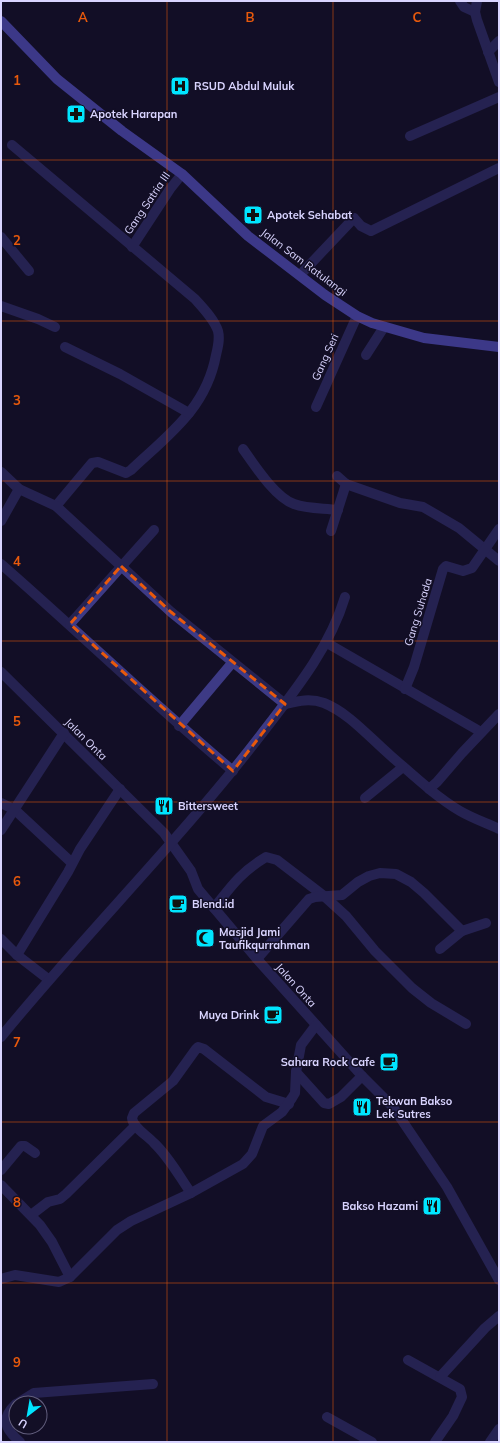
<svg xmlns="http://www.w3.org/2000/svg" width="500" height="1443" font-family="Mulish,sans-serif">
<style>
.lines{fill:none;stroke-linecap:round;stroke-linejoin:round}
.street{stroke:#3d3a85;stroke-width:10}
.secondary{stroke:#6f6bff;stroke-width:10}
.marked{fill:none;stroke:#e8590c;stroke-width:3;stroke-dasharray:8 5;stroke-linejoin:round}
.grid{fill:none;stroke:#e8590c;stroke-width:1;stroke-opacity:0.55}
.labels{text-anchor:middle;dominant-baseline:central;stroke-width:3;stroke-linejoin:round;paint-order:stroke}
.poi-label{font-size:11px;font-weight:bold;fill:#d9d4ff;stroke:#130f26;text-anchor:start}
.street-label{font-size:11px;fill:#d9d4ff;stroke:#130f26}
.grid-label{font-size:13px;text-anchor:middle;font-weight:bold;fill:#e8590c;stroke:#130f26;stroke-width:3;stroke-linejoin:round;paint-order:stroke}
</style>
<rect width="100%" height="100%" fill="#130f26"/>
<g class="lines">
<g class="street">
<polyline points="460,1 464,7 475,12"/>
<polyline points="477,1 475,12 477,20 499,82"/>
<polyline points="488,52 499,41"/>
<polyline points="410,136 499,97"/>
<path d="M12,145L195,299C203,308 214,319 218,331C220,339 218,347 216,355C206,409 168,435 131,470L126,473L98,462L92,463L56,506"/>
<polyline points="1,237 29,271"/>
<polyline points="132,247 170,189 182,174"/>
<polyline points="300,275 354,218 361,226 371,231 499,168"/>
<polyline points="1,306 38,319 55,327"/>
<polyline points="65,347 120,374 189,413"/>
<polyline points="366,355 384,327"/>
<polyline points="316,407 357,316"/>
<path d="M243,449C255,466 275,497 294,504C308,509 323,508 338,510"/>
<polyline points="1,472 19,489 56,506 171,612 285,704"/>
<polyline points="337,476 346,484"/>
<polyline points="1,521 19,489"/>
<polyline points="331,531 346,484 400,503 423,507 459,528 499,561"/>
<path d="M1,564C79,632 153,704 233,771"/>
<polyline points="70,624 154,530"/>
<polyline points="327,643 481,732"/>
<polyline points="1,672 164,833 191,871 198,889 257,959 362,1076 393,1107 447,1187 499,1280"/>
<polyline points="405,689 414,667 443,569 446,566 463,571 472,568 499,529"/>
<path d="M285,704C298,701 310,698 324,703C349,713 370,738 391,756C413,775 435,796 460,811C472,818 486,823 499,829"/>
<polyline points="179,726 232,663"/>
<polyline points="429,789 437,782 462,753 499,714"/>
<polyline points="365,798 403,767"/>
<polyline points="1,803 15,810 72,863"/>
<polyline points="1,830 64,733"/>
<path d="M214,908C232,885 241,872 266,857L277,860L324,896L346,916L375,951L412,988L431,1003L466,1024"/>
<polyline points="1,939 17,955 48,979"/>
<polyline points="440,949 462,931"/>
<polyline points="17,955 68,872 80,849 120,789"/>
<polyline points="257,959 309,899 315,897 342,895 358,882 369,876 380,873 396,874 411,882 424,893 462,931 486,923"/>
<path d="M1,1037C85,934 179,841 260,736C293,693 329,650 345,597"/>
<polyline points="296,1072 324,1103 329,1104 341,1097 362,1076"/>
<polyline points="1,1170 21,1146 25,1146 35,1153"/>
<polyline points="1,1185 40,1225 52,1242 70,1277"/>
<path d="M191,1193C179,1176 169,1157 154,1143C147,1135 133,1128 132,1118L134,1113L173,1081L196,1049L198,1047L204,1049L266,1097L289,1104"/>
<polyline points="31,1215 48,1202 60,1199 66,1194 135,1126"/>
<polyline points="1,1279 15,1275 59,1282 70,1277 117,1230 131,1221 191,1193 243,1164 252,1154 263,1126 282,1112 292,1098 295,1093 296,1072 301,1045 316,1025"/>
<polyline points="408,1360 460,1389 462,1397 453,1416 435,1442"/>
<polyline points="440,1377 485,1328 499,1316"/>
<polyline points="18,1403 34,1393 153,1384"/>
<path d="M16,1404C0,1419 5,1429 20,1442"/>
<polyline points="327,1417 372,1442"/>
<polyline points="490,1442 499,1429"/>
</g>
<polyline class="secondary" points="1,21 57,79 122,131 182,174 248,236 325,295 357,316 372,323 424,338 499,347"/>
</g>
<path d="M0 0H500V1443H0ZM121,566L171,612L285,704L233,771L70,624Z" fill="#130f26" fill-opacity=".55" fill-rule="evenodd"/>
<path class="marked" d="M121,566L171,612L285,704L233,771L70,624Z"/>
<path class="grid" d="M167,1V1442M333,1V1442M1,160H499M1,321H499M1,481H499M1,641H499M1,802H499M1,962H499M1,1122H499M1,1283H499"/>
<defs>
<g id="hospital-square" transform="scale(1)"><rect x="-9" y="-9" width="18" height="18" rx="4" fill="#00e5ff" stroke="#130f26"/><path d="M-5-5h3v3.5h4V-5h3V5h-3V1.5h-4V5h-3Z" fill="#111"/></g>
<g id="pharmacy-square" transform="scale(1)"><rect x="-9" y="-9" width="18" height="18" rx="4" fill="#00e5ff" stroke="#130f26"/><path d="M-2-6h4v4h4v4h-4v4h-4v-4h-4v-4h4Z" fill="#111"/></g>
<g id="restaurant-square" transform="scale(1)"><rect x="-9" y="-9" width="18" height="18" rx="4" fill="#00e5ff" stroke="#130f26"/><path d="M-5-6h1v4h1v-4h1v4h1v-4h1v5L-1.5 .5V6h-2V.5L-5-1ZM5-6V6H3V1.5H1.5Q1.5-4 5-6Z" fill="#111"/></g>
<g id="cafe-square" transform="scale(1)"><rect x="-9" y="-9" width="18" height="18" rx="4" fill="#00e5ff" stroke="#130f26"/><path d="M-5.5-4.5H6V0H3Q3 3.5 0 3.5H-2.5Q-5.5 3.5-5.5 0ZM3-3.2v2h1.7v-2ZM-6 4.5H4V6H-6Z" fill="#111"/></g>
<g id="mosque-square" transform="scale(1)"><rect x="-9" y="-9" width="18" height="18" rx="4" fill="#00e5ff" stroke="#130f26"/><path d="M3.5-4.9A6 6 0 1 0 3.5 4.9A5 5 0 1 1 3.5-4.9Z" fill="#111"/></g>
</defs>
<g fill-rule="evenodd">
<use href="#hospital-square" x="180" y="86"/>
<use href="#pharmacy-square" x="76" y="114"/>
<use href="#pharmacy-square" x="253" y="215"/>
<use href="#restaurant-square" x="164" y="806"/>
<use href="#cafe-square" x="178" y="904"/>
<use href="#mosque-square" x="205" y="938"/>
<use href="#cafe-square" x="273" y="1015"/>
<use href="#cafe-square" x="389" y="1062"/>
<use href="#restaurant-square" x="362" y="1107"/>
<use href="#restaurant-square" x="432" y="1206"/>
</g>
<g class="labels">
<g class="poi-label">
<text x="194" y="86">RSUD Abdul Muluk</text>
<text x="90" y="114">Apotek Harapan</text>
<text x="267" y="215">Apotek Sehabat</text>
<text x="178" y="806">Bittersweet</text>
<text x="192" y="904">Blend.id</text>
<text x="219" y="932">Masjid Jami<tspan x="219" dy="13">Taufikqurrahman</tspan></text>
<text x="259" y="1015" text-anchor="end">Muya Drink</text>
<text x="375" y="1062" text-anchor="end">Sahara Rock Cafe</text>
<text x="376" y="1101">Tekwan Bakso<tspan x="376" dy="13">Lek Sutres</tspan></text>
<text x="418" y="1206" text-anchor="end">Bakso Hazami</text>
</g>
<g class="street-label">
<text transform="translate(147 203) rotate(-56)">Gang Satria III</text>
<text transform="translate(304 262) rotate(37)">Jalan Sam Ratulangi</text>
<text transform="translate(325 357) rotate(-66)">Gang Seri</text>
<text transform="translate(418 612) rotate(-73)">Gang Suhada</text>
<text transform="translate(86 739) rotate(45)">Jalan Onta</text>
<text transform="translate(296 985) rotate(48)">Jalan Onta</text>
</g>
</g>
<g class="grid-label">
<text x="83" y="22">A</text>
<text x="250" y="22">B</text>
<text x="417" y="22">C</text>
<text x="17" y="85">1</text>
<text x="17" y="245">2</text>
<text x="17" y="405">3</text>
<text x="17" y="566">4</text>
<text x="17" y="726">5</text>
<text x="17" y="886">6</text>
<text x="17" y="1047">7</text>
<text x="17" y="1207">8</text>
<text x="17" y="1367">9</text>
</g>
<rect width="500" height="1443" fill="none" stroke="#d9d4ff" stroke-width="4"/>
<g transform="translate(28 1415) rotate(211)"><circle r="19" fill="#130f26" stroke="#625e7d"/>
<path d="M0-3L7 15L0 10L-7 15Z" fill="#00e5ff"/>
<text y="-6" font-size="11" font-weight="bold" text-anchor="middle" fill="#d9d4ff">U</text>
</g>
</svg>
